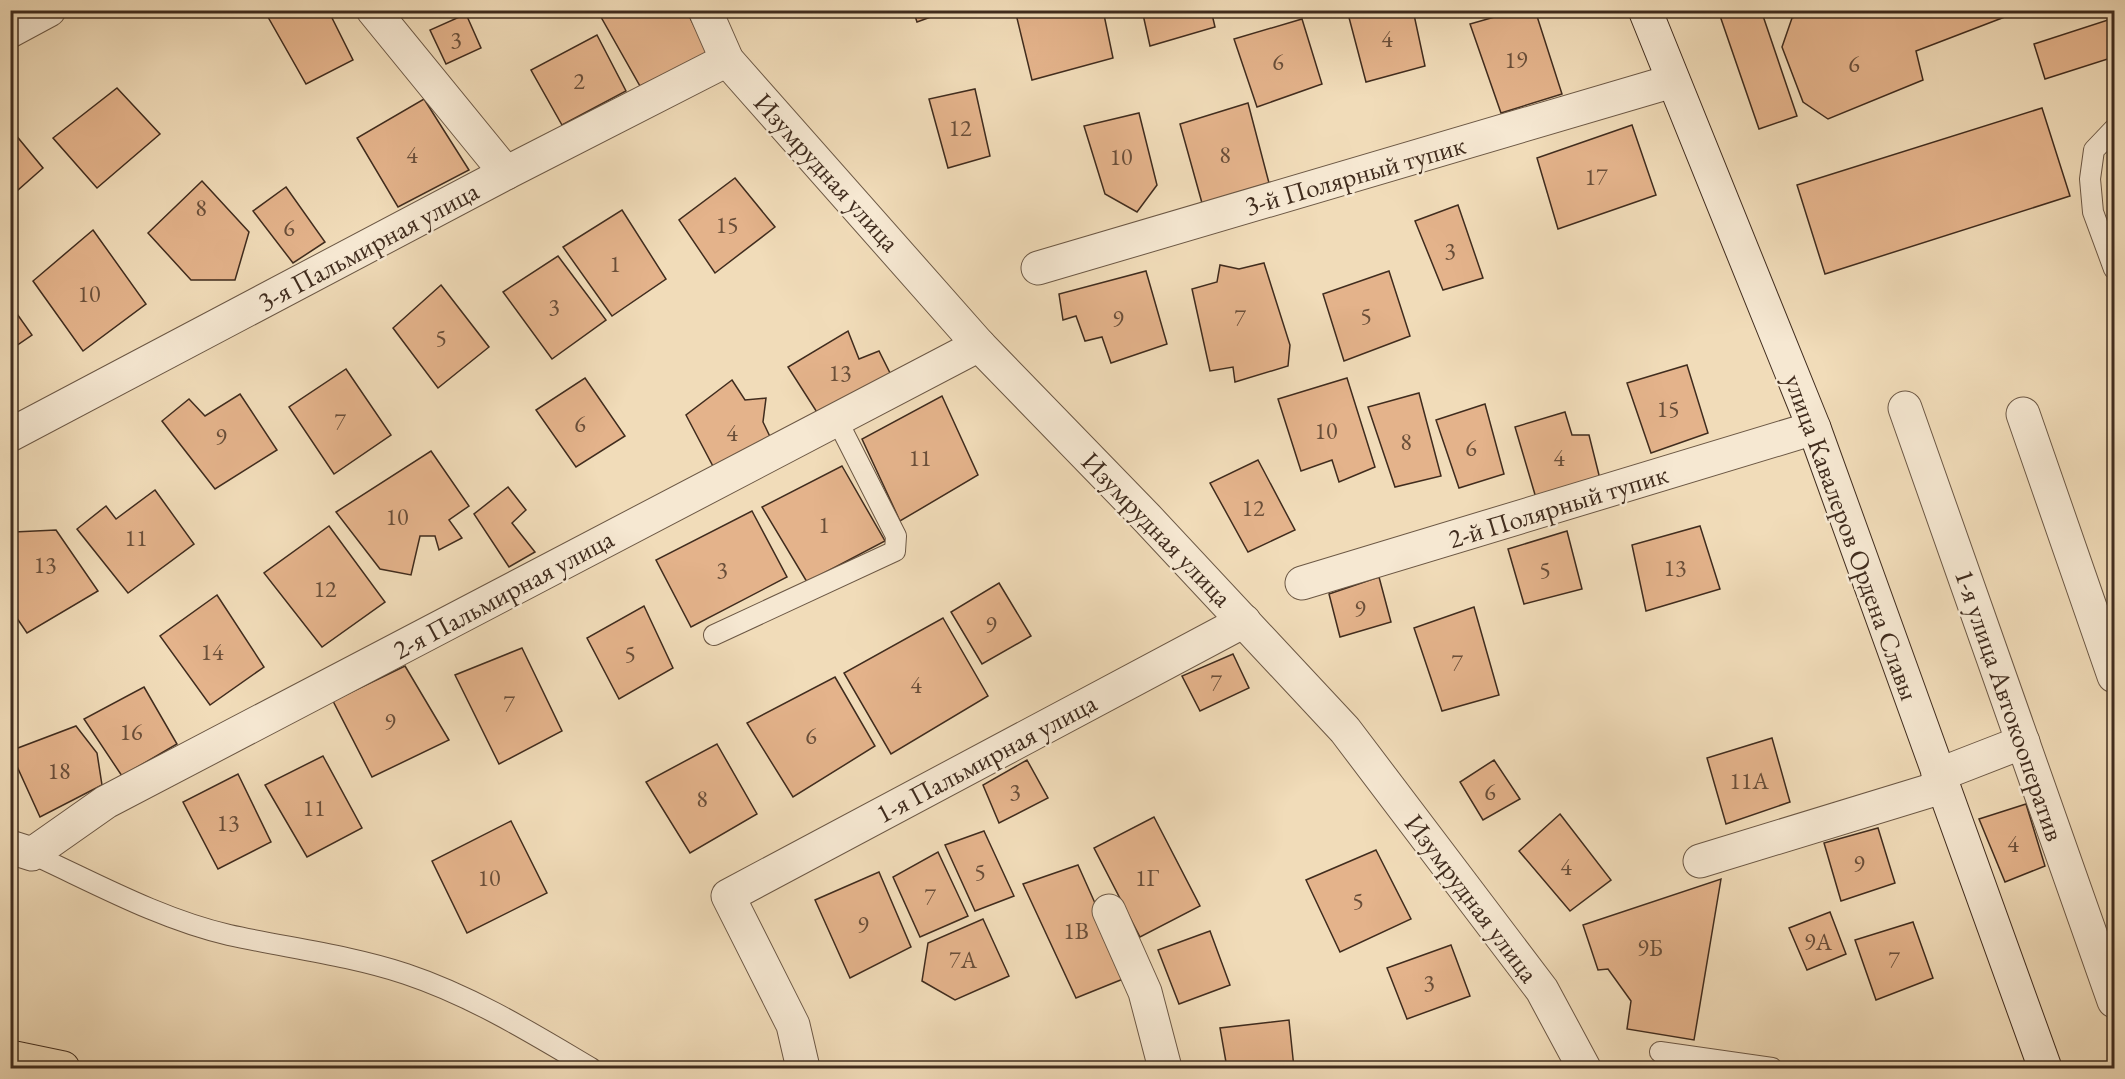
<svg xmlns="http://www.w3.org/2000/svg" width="2125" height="1079" font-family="'EB Garamond',serif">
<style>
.building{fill:#e4b38b;stroke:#402c1e;stroke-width:1.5}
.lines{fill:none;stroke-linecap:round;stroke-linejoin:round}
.lane-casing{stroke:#6c5845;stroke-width:22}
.street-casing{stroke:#6c5845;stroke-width:35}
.secondary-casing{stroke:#402c1e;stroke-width:35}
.primary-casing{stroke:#402c1e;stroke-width:35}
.lane{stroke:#f6e8d2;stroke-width:20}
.street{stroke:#f6e8d2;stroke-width:33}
.secondary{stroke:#f6e8d2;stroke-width:33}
.primary{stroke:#f1dcb9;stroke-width:33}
.labels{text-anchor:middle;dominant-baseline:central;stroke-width:5;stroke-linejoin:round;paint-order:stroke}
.number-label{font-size:24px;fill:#694e39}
.street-label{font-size:27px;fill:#402c1e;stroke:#f6e8d2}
</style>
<rect width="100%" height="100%" fill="#f1dcb9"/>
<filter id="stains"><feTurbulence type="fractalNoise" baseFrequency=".00333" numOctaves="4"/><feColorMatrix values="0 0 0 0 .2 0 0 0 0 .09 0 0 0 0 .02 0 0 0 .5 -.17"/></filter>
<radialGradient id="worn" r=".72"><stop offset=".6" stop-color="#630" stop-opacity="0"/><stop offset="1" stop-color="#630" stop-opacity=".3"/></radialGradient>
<g class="building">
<polygon points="264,10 328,10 353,60 306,84"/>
<polygon points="597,10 686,10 708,53 640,86"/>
<polygon points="913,10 950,10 917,22"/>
<polygon points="1015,10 1103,10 1113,58 1032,80"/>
<polygon points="1142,10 1211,10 1215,27 1150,46"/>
<polygon points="1251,10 1267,10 1252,15"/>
<polygon points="1347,10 1413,10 1425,66 1366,82"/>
<polygon points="1519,10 1535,10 1562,94 1501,113 1470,24"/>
<polygon points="1718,10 1761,10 1797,116 1759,129"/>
<polygon points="1815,10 2023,10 1916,51 1923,80 1828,119 1803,102 1782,47 1792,18"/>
<polygon points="466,14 481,48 446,64 430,30"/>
<polygon points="2114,18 2114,57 2045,79 2034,44"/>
<polygon points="1302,19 1322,84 1257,107 1234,39"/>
<polygon points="597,35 626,91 562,125 531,70"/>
<polygon points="117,88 160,134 97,188 53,138"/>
<polygon points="975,89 990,156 948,168 929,99"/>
<polygon points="424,99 469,170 398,207 357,138"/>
<polygon points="1248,103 1269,183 1202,203 1180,124"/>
<polygon points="2042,108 2070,196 1825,274 1797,185"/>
<polygon points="1139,113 1157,185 1137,212 1105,194 1084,126"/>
<polygon points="1632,125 1656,195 1558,229 1537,158"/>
<polygon points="10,128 43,168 10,197"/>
<polygon points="735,178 775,227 715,273 679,220"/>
<polygon points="202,181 249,232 235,280 191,280 148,233"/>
<polygon points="286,187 325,242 293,263 253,211"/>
<polygon points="1458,205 1483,278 1443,290 1415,221"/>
<polygon points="622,210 666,279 612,316 563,247"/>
<polygon points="93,230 146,304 83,351 33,281"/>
<polygon points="558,256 606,320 552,359 503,292"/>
<polygon points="1264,263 1290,345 1288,366 1235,382 1233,367 1210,371 1192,289 1217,282 1220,265 1239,269"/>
<polygon points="1146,271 1167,344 1111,363 1102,337 1085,341 1076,316 1063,320 1059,294"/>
<polygon points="1389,271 1410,336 1344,361 1323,294"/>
<polygon points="441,285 489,347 438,388 393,328"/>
<polygon points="10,304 32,335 10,350"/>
<polygon points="848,331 859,359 879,351 892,377 820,417 788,367"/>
<polygon points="1687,365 1708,433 1651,453 1627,383"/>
<polygon points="346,369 391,435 334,474 289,407"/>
<polygon points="585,378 625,436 576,467 536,410"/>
<polygon points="1347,378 1375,467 1339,482 1332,460 1301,471 1278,399"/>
<polygon points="732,380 745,400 766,398 763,422 773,443 715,470 686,415"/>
<polygon points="1419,393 1441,476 1395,487 1368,407"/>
<polygon points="240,394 277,450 215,489 162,421 189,399 205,416"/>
<polygon points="942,396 978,475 900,521 862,439"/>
<polygon points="1485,404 1504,474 1459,488 1436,420"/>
<polygon points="1565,412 1572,435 1589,435 1600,479 1536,498 1515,427"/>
<polygon points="431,451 469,506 449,520 462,538 439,550 435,536 420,536 411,575 380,569 336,512"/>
<polygon points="1258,460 1295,530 1248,552 1210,483"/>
<polygon points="842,466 885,541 807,582 762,507"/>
<polygon points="508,487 526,510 512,523 535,552 509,567 474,514"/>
<polygon points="155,490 194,544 128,593 77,529 106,506 116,519"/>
<polygon points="752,511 787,577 691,627 656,560"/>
<polygon points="329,526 385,602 322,647 264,573"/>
<polygon points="1700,526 1720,589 1646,611 1632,545"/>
<polygon points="56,530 98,591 27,633 10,608 10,538 14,532"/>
<polygon points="1567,531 1582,589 1524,604 1508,549"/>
<polygon points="1379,577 1391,622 1340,637 1329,594"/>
<polygon points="999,583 1031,636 982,664 951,612"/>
<polygon points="217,595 264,667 210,705 160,636"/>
<polygon points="644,606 673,668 619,699 587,638"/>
<polygon points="1474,607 1499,695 1442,711 1414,628"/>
<polygon points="943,618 988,696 891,754 844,673"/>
<polygon points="522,648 562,731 499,764 455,675"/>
<polygon points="1233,654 1249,688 1200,711 1182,676"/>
<polygon points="405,666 449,740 372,777 333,701"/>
<polygon points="835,677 875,746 793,797 747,723"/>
<polygon points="144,687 177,744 122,776 84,719"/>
<polygon points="76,726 97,753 102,785 40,817 10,751"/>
<polygon points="1772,738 1790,802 1726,824 1707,758"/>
<polygon points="717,744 757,814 690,853 646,782"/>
<polygon points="323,756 362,828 307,857 265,785"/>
<polygon points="1027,760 1048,798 999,823 983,785"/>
<polygon points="1494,760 1520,799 1483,820 1460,782"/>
<polygon points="238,774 271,842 218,869 183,802"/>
<polygon points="2026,804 2045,866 2005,882 1979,819"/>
<polygon points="1560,814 1611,880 1570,911 1519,851"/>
<polygon points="1154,817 1200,906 1140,937 1094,848"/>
<polygon points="511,821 547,893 467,933 432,861"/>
<polygon points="1878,828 1895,883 1841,901 1824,843"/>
<polygon points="984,831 1014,896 975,911 945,845"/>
<polygon points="1376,850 1411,919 1340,952 1306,880"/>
<polygon points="938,852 968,916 920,937 893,877"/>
<polygon points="1078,865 1128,977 1076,998 1023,884"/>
<polygon points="879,872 911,947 850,978 815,900"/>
<polygon points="1721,879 1694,1040 1627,1029 1631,1001 1608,969 1598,970 1583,925"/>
<polygon points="1830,912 1846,954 1807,970 1789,928"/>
<polygon points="983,919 1009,976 955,1000 922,981 928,943"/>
<polygon points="1913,922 1933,978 1876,1000 1855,940"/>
<polygon points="1210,931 1230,985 1179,1004 1158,950"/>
<polygon points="1451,945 1470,996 1407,1019 1387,968"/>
<polygon points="1289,1020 1294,1068 1227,1068 1220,1028"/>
</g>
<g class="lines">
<g class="lane-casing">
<g id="lane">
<polyline points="2114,129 2094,150 2090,179 2093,212 2114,269"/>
<polyline points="714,635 895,551 896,536 837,420"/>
<path d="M32,854C95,883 160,919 229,935C288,948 348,955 406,974C472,996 532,1033 591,1068"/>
<polyline points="1660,1052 1772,1068"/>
</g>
</g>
<g class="street-casing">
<g id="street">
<polyline points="373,10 506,173"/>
<polyline points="705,10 727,60 979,345 1147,518 1345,730 1542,990 1584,1068"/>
<polyline points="10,31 49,10"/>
<polyline points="1038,268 1673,81"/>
<polyline points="1905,408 2114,1001"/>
<polyline points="2023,414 2114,676"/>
<polyline points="10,435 506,173 727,60"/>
<polyline points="1302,583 1814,428"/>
<polyline points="1938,775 2023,742"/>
<polyline points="10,847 32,854 106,802 979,345"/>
<polyline points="1700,861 1942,787"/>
<polyline points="1109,911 1145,992 1165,1068"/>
<polyline points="803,1068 793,1025 728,896 1244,621"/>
</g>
</g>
<g class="secondary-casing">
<polyline id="secondary" points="1645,10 1814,428 2045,1068"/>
</g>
<g class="primary-casing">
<polyline id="primary" points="10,1057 63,1068"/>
</g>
<use href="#lane" class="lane"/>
<use href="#street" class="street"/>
<use href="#secondary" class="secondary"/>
<use href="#primary" class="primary"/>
</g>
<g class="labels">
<g class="number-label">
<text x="1387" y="38">4</text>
<text x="456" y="39">3</text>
<text x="1516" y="59">19</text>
<text x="1278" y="61">6</text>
<text x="1854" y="63">6</text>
<text x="579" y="80">2</text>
<text x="960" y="127">12</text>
<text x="412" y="154">4</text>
<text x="1225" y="154">8</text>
<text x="1121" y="156">10</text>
<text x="1596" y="176">17</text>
<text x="201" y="207">8</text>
<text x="727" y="224">15</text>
<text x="289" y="227">6</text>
<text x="1450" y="250">3</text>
<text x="615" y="263">1</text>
<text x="89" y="293">10</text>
<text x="554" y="306">3</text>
<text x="1366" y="315">5</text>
<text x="1240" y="317">7</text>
<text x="1118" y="318">9</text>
<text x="441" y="337">5</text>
<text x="840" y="372">13</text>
<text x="1668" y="408">15</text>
<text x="340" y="421">7</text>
<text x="580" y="423">6</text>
<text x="1326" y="430">10</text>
<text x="732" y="432">4</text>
<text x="221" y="436">9</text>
<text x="1406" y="441">8</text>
<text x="1471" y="447">6</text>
<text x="920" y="457">11</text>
<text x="1559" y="457">4</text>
<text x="1253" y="507">12</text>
<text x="397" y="516">10</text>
<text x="824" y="524">1</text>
<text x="136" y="537">11</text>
<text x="45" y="564">13</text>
<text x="1675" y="567">13</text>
<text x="722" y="569">3</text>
<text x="1545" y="569">5</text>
<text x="325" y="588">12</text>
<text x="1360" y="608">9</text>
<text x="991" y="624">9</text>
<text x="212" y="651">14</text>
<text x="630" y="653">5</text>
<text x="1457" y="662">7</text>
<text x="1216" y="682">7</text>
<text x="916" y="684">4</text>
<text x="509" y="703">7</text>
<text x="390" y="721">9</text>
<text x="131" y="731">16</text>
<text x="811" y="735">6</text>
<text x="59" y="770">18</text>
<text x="1749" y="780">11А</text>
<text x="1015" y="791">3</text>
<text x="1490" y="791">6</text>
<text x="702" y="798">8</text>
<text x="314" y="807">11</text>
<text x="228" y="822">13</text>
<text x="2013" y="843">4</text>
<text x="1859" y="863">9</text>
<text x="1566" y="866">4</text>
<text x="980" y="871">5</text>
<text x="489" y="877">10</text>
<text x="1147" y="877">1Г</text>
<text x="930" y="896">7</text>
<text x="1358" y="900">5</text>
<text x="863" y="924">9</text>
<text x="1076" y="930">1В</text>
<text x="1818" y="941">9А</text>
<text x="1650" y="947">9Б</text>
<text x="963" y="959">7А</text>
<text x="1894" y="959">7</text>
<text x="1429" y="982">3</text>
</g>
<g class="street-label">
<text transform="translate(827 172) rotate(48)">Изумрудная улица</text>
<text transform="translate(1355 175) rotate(-16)">3-й Полярный тупик</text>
<text transform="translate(368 246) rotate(-28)">3-я Пальмирная улица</text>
<text transform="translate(1558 506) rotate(-17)">2-й Полярный тупик</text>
<text transform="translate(1157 529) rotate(46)">Изумрудная улица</text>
<text transform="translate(1852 537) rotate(70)">улица Кавалеров Ордена Славы</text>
<text transform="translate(503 594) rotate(-28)">2-я Пальмирная улица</text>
<text transform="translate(2010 705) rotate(71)">1-я улица Автокооператив</text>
<text transform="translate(986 758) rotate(-28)">1-я Пальмирная улица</text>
<text transform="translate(1472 898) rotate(53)">Изумрудная улица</text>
</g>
</g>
<rect width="2125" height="1079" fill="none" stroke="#f1dcb9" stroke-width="36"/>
<rect x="12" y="12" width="2101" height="1055" fill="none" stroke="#402c1e" stroke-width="3"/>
<rect x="18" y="18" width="2089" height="1043" fill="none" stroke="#402c1e" stroke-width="1.5"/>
<rect width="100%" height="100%" filter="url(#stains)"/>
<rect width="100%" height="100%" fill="url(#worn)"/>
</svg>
